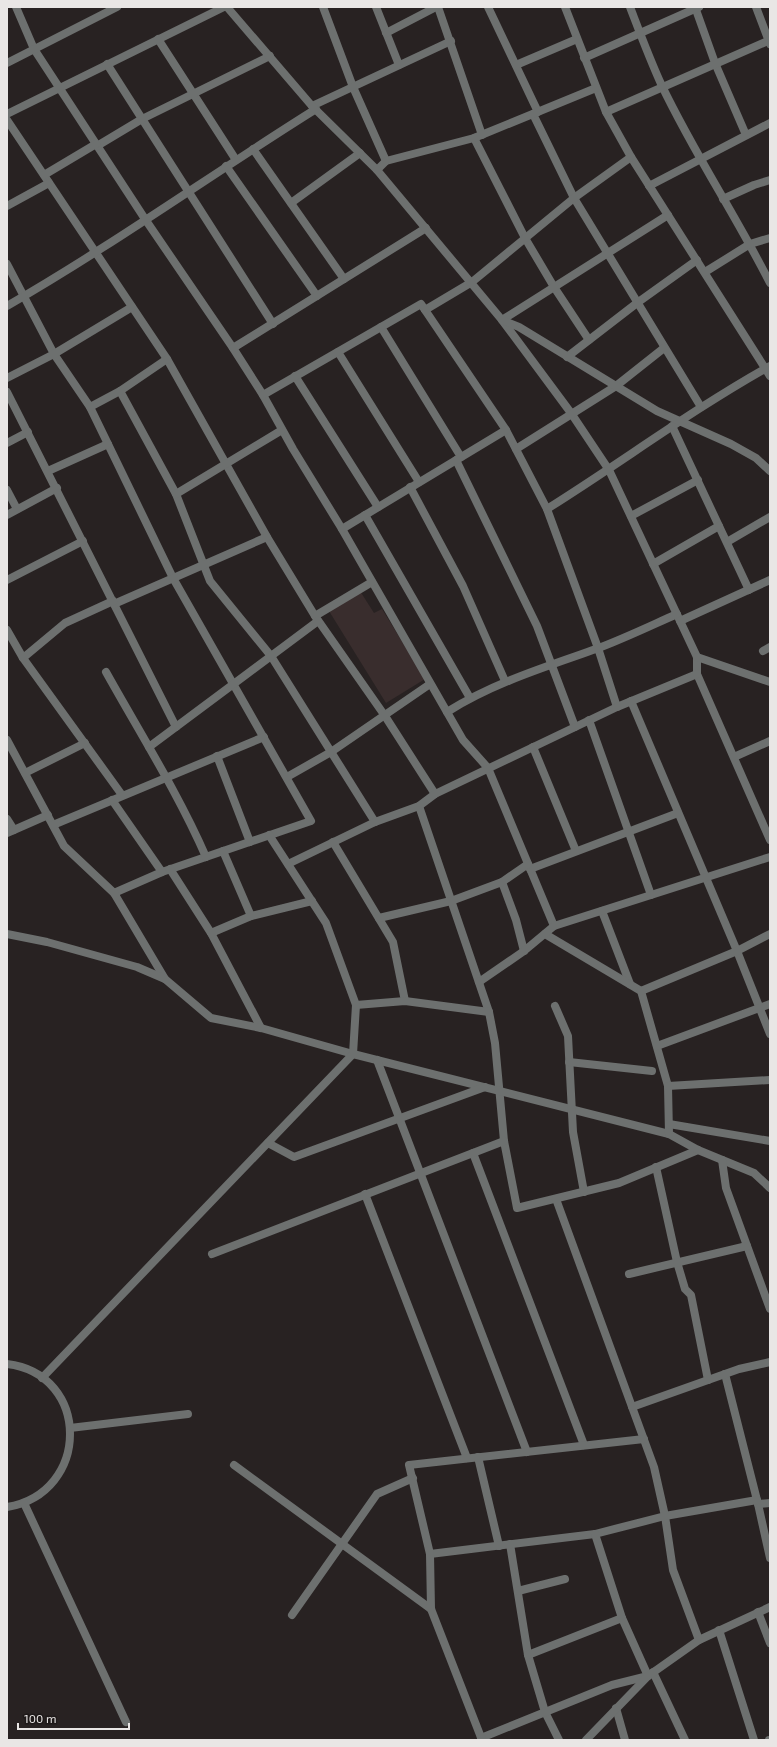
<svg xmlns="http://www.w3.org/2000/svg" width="777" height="1747" font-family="'Exo 2',sans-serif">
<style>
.built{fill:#392d2d}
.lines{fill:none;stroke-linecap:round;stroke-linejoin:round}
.minor{stroke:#6d706f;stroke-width:8}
.tertiary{stroke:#6d706f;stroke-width:8}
</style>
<rect width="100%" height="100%" fill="#282222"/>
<polygon class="built" points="360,591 374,613 382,609 425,679 386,703 329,611"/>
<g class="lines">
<g class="minor">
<polyline points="16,7 34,49 145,219 233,348 263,395 293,449 342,529 463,740 488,768 554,926"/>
<polyline points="323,7 353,87 386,161"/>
<polyline points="376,7 399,65"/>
<polyline points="438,7 482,135"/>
<polyline points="488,7 538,112"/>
<polyline points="565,7 606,112 631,157 770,376"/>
<path d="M630,7C640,33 650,60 662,86C694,153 736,216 770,283"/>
<polyline points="695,7 715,63 746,135"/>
<polyline points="756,7 770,44"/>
<polyline points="386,33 436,7"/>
<polyline points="158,39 236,160"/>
<polyline points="584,58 699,7"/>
<polyline points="7,63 117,7"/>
<polyline points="107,64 273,324"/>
<polyline points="516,65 577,39"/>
<polyline points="312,106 451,41"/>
<polyline points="606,112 770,40"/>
<polyline points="7,114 224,7"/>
<polyline points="533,114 574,198 701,407"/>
<polyline points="7,120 167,359 267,537 315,616 385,716 435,794"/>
<polyline points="474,138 525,238 554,287 589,340"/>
<polyline points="97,146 142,119 270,56"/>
<polyline points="253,149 344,279"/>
<polyline points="226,166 317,296"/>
<polyline points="377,170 386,161 474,138 596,88"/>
<polyline points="44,175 96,144"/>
<polyline points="649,186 770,123"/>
<polyline points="723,199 754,185 770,180"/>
<polyline points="291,203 360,153"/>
<polyline points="7,206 49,183"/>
<polyline points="668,215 502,320 571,413 609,470 697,657 697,674 770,840"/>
<polyline points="7,264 54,354 90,407 173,578 311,821 162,872 114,893"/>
<polyline points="705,272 750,244 770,238"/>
<path d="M7,306C113,245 212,174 316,109"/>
<polyline points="425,310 472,282 574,198 631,157"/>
<polyline points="381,327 461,457"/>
<polyline points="233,348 426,228"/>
<polyline points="338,352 419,482"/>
<polyline points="567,357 637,303 697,260"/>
<polyline points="167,359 120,391 176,494 210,581 271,656 375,822"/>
<polyline points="295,376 378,507"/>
<polyline points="7,378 54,354 132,307"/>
<polyline points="7,392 176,727"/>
<polyline points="263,395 421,304 506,430 547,509"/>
<polyline points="90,407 120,391"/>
<polyline points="672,426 749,590"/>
<polyline points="7,443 28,432"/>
<polyline points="516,449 616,386 664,348"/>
<polyline points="456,460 537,626 575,727"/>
<polyline points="48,471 108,444"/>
<polyline points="410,487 463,586 505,681"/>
<polyline points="7,490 17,509"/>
<polyline points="176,494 282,430"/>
<polyline points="7,515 57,488"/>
<polyline points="365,515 470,698"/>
<polyline points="631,516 698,480"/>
<polyline points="342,529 506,430"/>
<polyline points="727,542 770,517"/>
<polyline points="653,564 719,526"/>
<polyline points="7,580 83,541"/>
<polyline points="114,604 267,537"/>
<polyline points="315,616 372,582"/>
<polyline points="680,621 770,580"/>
<polyline points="7,630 23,658 122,795"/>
<polyline points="763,651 770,647"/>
<polyline points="697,657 770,682"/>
<polyline points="23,658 65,623 113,601"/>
<path d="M106,672C140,733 178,793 206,857"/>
<polyline points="631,701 737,951 770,1034"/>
<path d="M617,707L598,648L547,509C622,462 693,409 770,366"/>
<path d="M447,712C493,683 545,667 596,649C623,639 650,626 677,614"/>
<polyline points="589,720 651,895"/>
<polyline points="7,740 64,846 114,893 165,979"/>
<polyline points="149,747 318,621"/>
<polyline points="533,747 576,851"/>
<polyline points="217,756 250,842"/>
<polyline points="734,757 770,741"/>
<polyline points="25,773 85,743"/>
<polyline points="287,777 331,752 430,684"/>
<polyline points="112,800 162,872"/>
<polyline points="419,806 489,1012 495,1043 504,1141 517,1208 619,1183 698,1150"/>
<polyline points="7,819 14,830"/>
<polyline points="53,825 264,737"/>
<polyline points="7,833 48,815"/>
<polyline points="333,842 393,942 405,1001"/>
<polyline points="223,851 251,916"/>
<polyline points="288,864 375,822 419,806 435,794 617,707 697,674"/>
<polyline points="170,869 211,933 261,1028"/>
<polyline points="530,869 678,813"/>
<polyline points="502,882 516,920 524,951"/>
<polyline points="602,911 630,984"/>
<polyline points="379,918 451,901 502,882 528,864"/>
<polyline points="211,933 251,916 312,901"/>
<polyline points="7,934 47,942 137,967 165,979 211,1018 261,1028 353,1054 669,1134 698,1150 754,1173 770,1188"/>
<polyline points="545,934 641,991 668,1086 669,1134"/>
<polyline points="479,982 524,951 554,926 770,857"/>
<polyline points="641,991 737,951 770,934"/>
<polyline points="356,1005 405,1001 489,1012"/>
<polyline points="555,1006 568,1036 573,1132 584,1192"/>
<polyline points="657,1046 770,1004"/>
<polyline points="377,1060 527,1452"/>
<polyline points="569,1062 652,1071"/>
<polyline points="668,1086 770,1080"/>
<polyline points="669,1124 770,1141"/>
<polyline points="268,1143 294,1157 485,1087"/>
<polyline points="473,1153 584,1445"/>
<polyline points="722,1160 726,1188 770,1309"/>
<polyline points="656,1167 677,1262 685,1289 691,1295 708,1380"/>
<polyline points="365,1194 467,1458"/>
<polyline points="556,1199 654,1467 665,1516 673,1570 699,1640"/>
<polyline points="212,1254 504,1141"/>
<polyline points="629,1274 747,1246"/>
<path d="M7,1364C91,1374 91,1493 7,1507"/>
<polyline points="725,1374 758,1504 770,1558"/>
<polyline points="42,1378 353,1054 356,1005 326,923 269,835"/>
<polyline points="632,1407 739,1369 770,1362"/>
<polyline points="70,1428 188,1414"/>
<polyline points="478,1457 499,1546"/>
<polyline points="234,1465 431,1609"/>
<polyline points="24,1503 126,1722"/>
<polyline points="758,1504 770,1503"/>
<polyline points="510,1544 528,1655 545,1712 559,1740"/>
<polyline points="430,1554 595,1534 665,1516 757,1500"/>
<polyline points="518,1591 565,1579"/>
<polyline points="758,1612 770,1643"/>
<polyline points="292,1615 377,1494 413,1478"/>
<polyline points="719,1630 754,1740"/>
<polyline points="528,1655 622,1618"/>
<polyline points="653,1672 685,1740"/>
<polyline points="616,1708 625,1740"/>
<polyline points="481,1738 612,1685 648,1676 622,1618 595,1534"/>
<polyline points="482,1740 431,1609 430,1554 409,1465 644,1439"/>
<polyline points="769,1740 770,1740"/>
</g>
<g class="tertiary">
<polyline points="227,7 312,106 377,170 502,320 519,327 657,411 731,444 756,458 770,471"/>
<polyline points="586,1740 648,1676 699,1640 770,1607"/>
</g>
</g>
<rect width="777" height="1747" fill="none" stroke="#e9e6e5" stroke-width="16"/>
<path d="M18 1723v6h111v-6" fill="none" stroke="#e9e6e5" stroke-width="2"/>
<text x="24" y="1723" font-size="12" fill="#e9e6e5" stroke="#1e1919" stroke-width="3" paint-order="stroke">100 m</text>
</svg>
